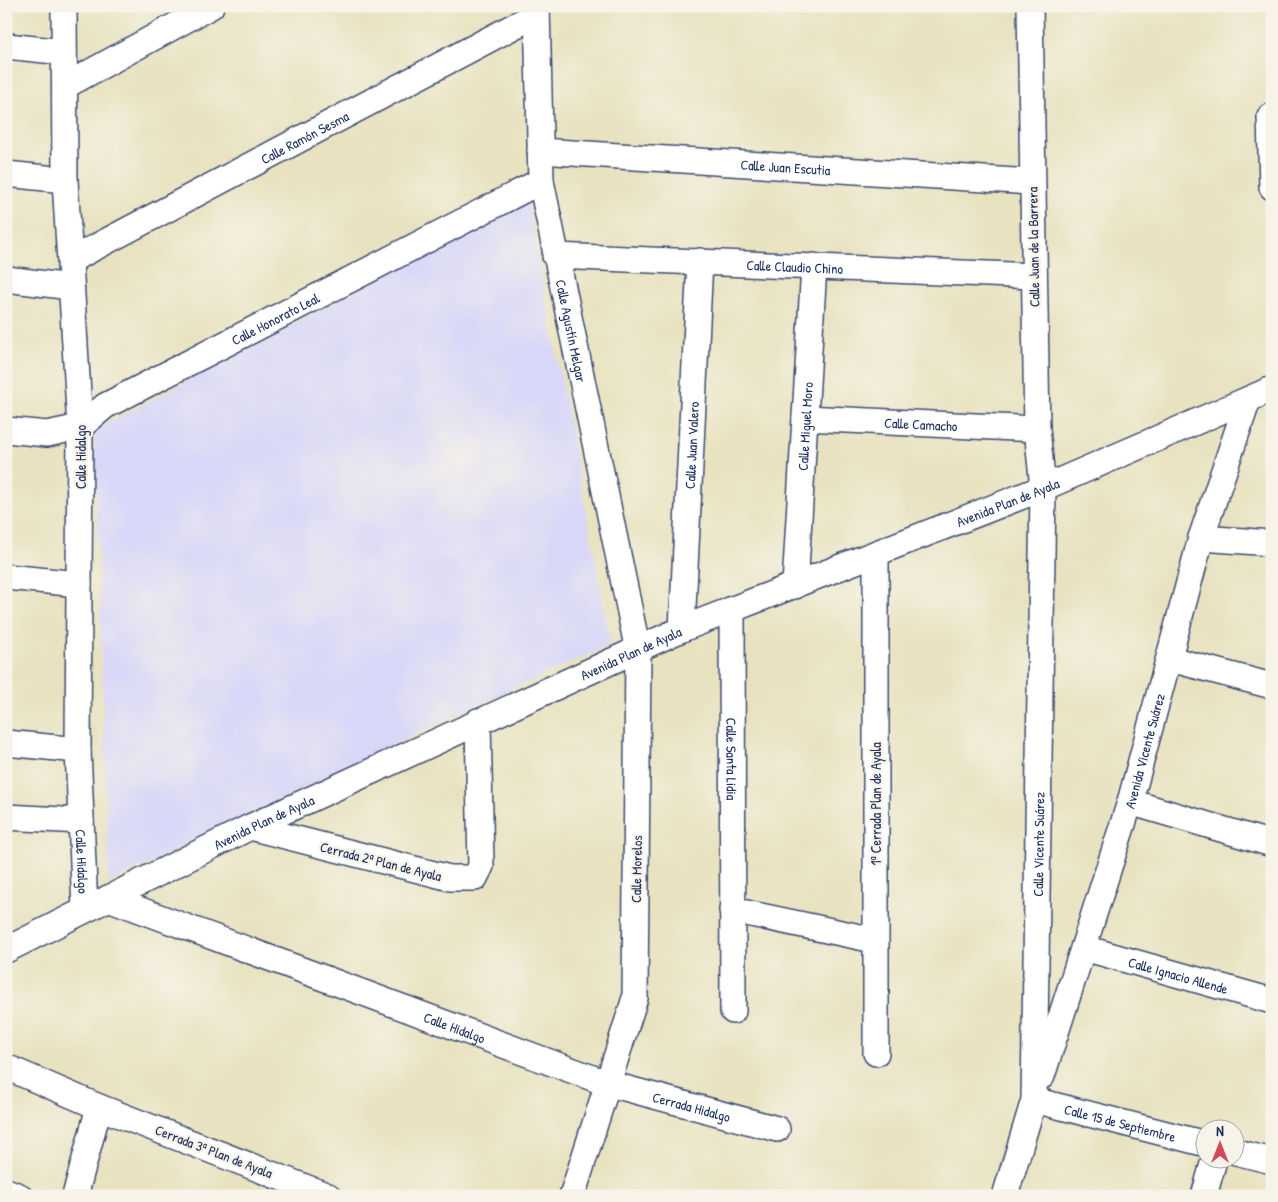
<svg xmlns="http://www.w3.org/2000/svg" width="1278" height="1202" font-family="'Patrick Hand',sans-serif">
<style>
.built{fill:#d8d7f8}
.lines{fill:none;stroke-linecap:round;stroke-linejoin:round}
.street-casing{stroke:#3a4a6d;stroke-width:28}
.street{stroke:#fff;stroke-width:25}
.labels{text-anchor:middle;dominant-baseline:central;stroke-width:4.5;stroke-linejoin:round;paint-order:stroke}
.street-label{font-size:14px;fill:#1b2f5e;stroke:#f7f3e8}
</style>
<rect width="100%" height="100%" fill="#f7f3e8"/>
<filter id="ink" filterUnits="userSpaceOnUse"><feTurbulence type="fractalNoise" baseFrequency=".02" numOctaves="2"/><feDisplacementMap in="SourceGraphic" scale="10" xChannelSelector="R" yChannelSelector="G"/><feConvolveMatrix kernelMatrix="1 2 1 2 8 2 1 2 1" color-interpolation-filters="sRGB"/></filter>
<filter id="wash" filterUnits="userSpaceOnUse"><feTurbulence type="fractalNoise" baseFrequency=".0096" numOctaves="4" result="noise"/><feDisplacementMap in="SourceGraphic" scale="20" xChannelSelector="R" yChannelSelector="G"/><feGaussianBlur stdDeviation="1.12" result="paint"/><feColorMatrix in="noise" values="0 0 0 0 0 0 0 0 0 0 0 0 0 0 0 0 0 1.4 0 .05"/><feComposite in="paint" operator="in"/></filter>
<g filter="url(#wash)">
<rect width="100%" height="100%" fill="#e8e2c0"/>
<polygon class="built" points="527,199 611,644 398,742 109,883 94,431"/>
</g>
<g filter="url(#ink)">
<g class="lines">
<g class="street-casing">
<g id="street">
<path id="s1" d="M64,6L65,180L80,427L78,750L85,909"/>
<path id="s2" d="M537,6L541,181L638,651L635,998L572,1196"/>
<polyline points="6,46 64,52"/>
<polyline points="65,86 211,6"/>
<polyline points="1270,117 1272,187"/>
<path id="s3" d="M540,151L1032,182"/>
<polyline points="6,174 65,180"/>
<path id="s4" d="M555,256L1034,276"/>
<path id="s5" d="M71,260L537,14"/>
<polyline points="6,279 71,287"/>
<path id="s6" d="M805,418L1037,429"/>
<path id="s7" d="M6,430L47,434L80,427L105,406L541,181"/>
<polyline points="1201,538 1272,543"/>
<polyline points="6,577 79,584"/>
<path id="s8" d="M795,586L814,266"/>
<path id="s9" d="M732,609L733,1011"/>
<path id="s10" d="M682,629L700,261"/>
<polyline points="1170,659 1272,686"/>
<polyline points="6,743 78,750"/>
<polyline points="1130,802 1272,844"/>
<polyline points="6,817 81,821"/>
<polyline points="250,827 450,878 475,878 481,866 478,721"/>
<path id="s11" d="M108,898L606,1083L777,1129"/>
<polyline points="732,910 874,940"/>
<path id="s12" d="M1084,948L1272,1001"/>
<path id="s13" d="M6,950L250,827L682,629L1043,488L1272,389"/>
<polyline points="876,1053 876,555"/>
<polyline points="6,1067 99,1107 328,1196"/>
<path id="s14" d="M1042,1076L1130,802L1201,538L1248,400"/>
<path id="s15" d="M1034,1100L1206,1144"/>
<polyline points="1236,1152 1272,1161"/>
<polyline points="6,1191 19,1196"/>
<polyline points="75,1196 99,1107"/>
<path id="s16" d="M1005,1196L1034,1100L1043,488L1037,429L1030,6"/>
<polyline points="1204,1196 1214,1160"/>
</g>
</g>
<use href="#street" class="street"/>
</g>
</g>
<g class="labels">
<g class="street-label">
<text stroke="none"><textPath href="#s5" startOffset="264">Calle Ramón Sesma</textPath></text>
<text stroke="none"><textPath href="#s3" startOffset="246">Calle Juan Escutia</textPath></text>
<text transform="translate(1033 247) rotate(-91)">Calle Juan de la Barrera</text>
<text stroke="none"><textPath href="#s4" startOffset="240">Calle Claudio Chino</textPath></text>
<text stroke="none"><textPath href="#s7" startOffset="299">Calle Honorato Leal</textPath></text>
<text stroke="none"><textPath href="#s2" startOffset="328">Calle Agustín Melgar</textPath></text>
<text stroke="none"><textPath href="#s6" startOffset="116">Calle Camacho</textPath></text>
<text stroke="none"><textPath href="#s8" startOffset="160">Calle Miguel Moro</textPath></text>
<text stroke="none"><textPath href="#s10" startOffset="184">Calle Juan Valero</textPath></text>
<text transform="translate(80 457) rotate(-90)">Calle Hidalgo</text>
<text stroke="none"><textPath href="#s13" startOffset="1098">Avenida Plan de Ayala</textPath></text>
<text stroke="none"><textPath href="#s13" startOffset="692">Avenida Plan de Ayala</textPath></text>
<text stroke="none"><textPath href="#s14" startOffset="341">Avenida Vicente Suárez</textPath></text>
<text stroke="none"><textPath href="#s9" startOffset="150">Calle Santa Lidia</textPath></text>
<text transform="translate(875 804) rotate(-90)">1ª Cerrada Plan de Ayala</text>
<text stroke="none"><textPath href="#s13" startOffset="288">Avenida Plan de Ayala</textPath></text>
<text stroke="none"><textPath href="#s16" startOffset="356">Calle Vicente Suárez</textPath></text>
<text transform="translate(381 861) rotate(14)">Cerrada 2ª Plan de Ayala</text>
<text stroke="none"><textPath href="#s1" startOffset="856">Calle Hidalgo</textPath></text>
<text transform="translate(636 869) rotate(-89)">Calle Morelos</text>
<text stroke="none"><textPath href="#s12" startOffset="98">Calle Ignacio Allende</textPath></text>
<text stroke="none"><textPath href="#s11" startOffset="370">Calle Hidalgo</textPath></text>
<text stroke="none"><textPath href="#s11" startOffset="620">Cerrada Hidalgo</textPath></text>
<text stroke="none"><textPath href="#s15" startOffset="89">Calle 15 de Septiembre</textPath></text>
<text transform="translate(214 1151) rotate(21)">Cerrada 3ª Plan de Ayala</text>
</g>
</g>
<rect width="1278" height="1202" fill="none" stroke="#f7f3e8" stroke-width="25"/>
<g transform="translate(1220 1144)"><circle r="24" fill="#f7f3e8" stroke="#9fa5b1"/>
<path d="M0-4L9 19L0 12L-9 19Z" fill="#d1495b"/>
<text y="-8" font-size="14" font-weight="bold" text-anchor="middle" fill="#1b2f5e">N</text>
</g>
</svg>
